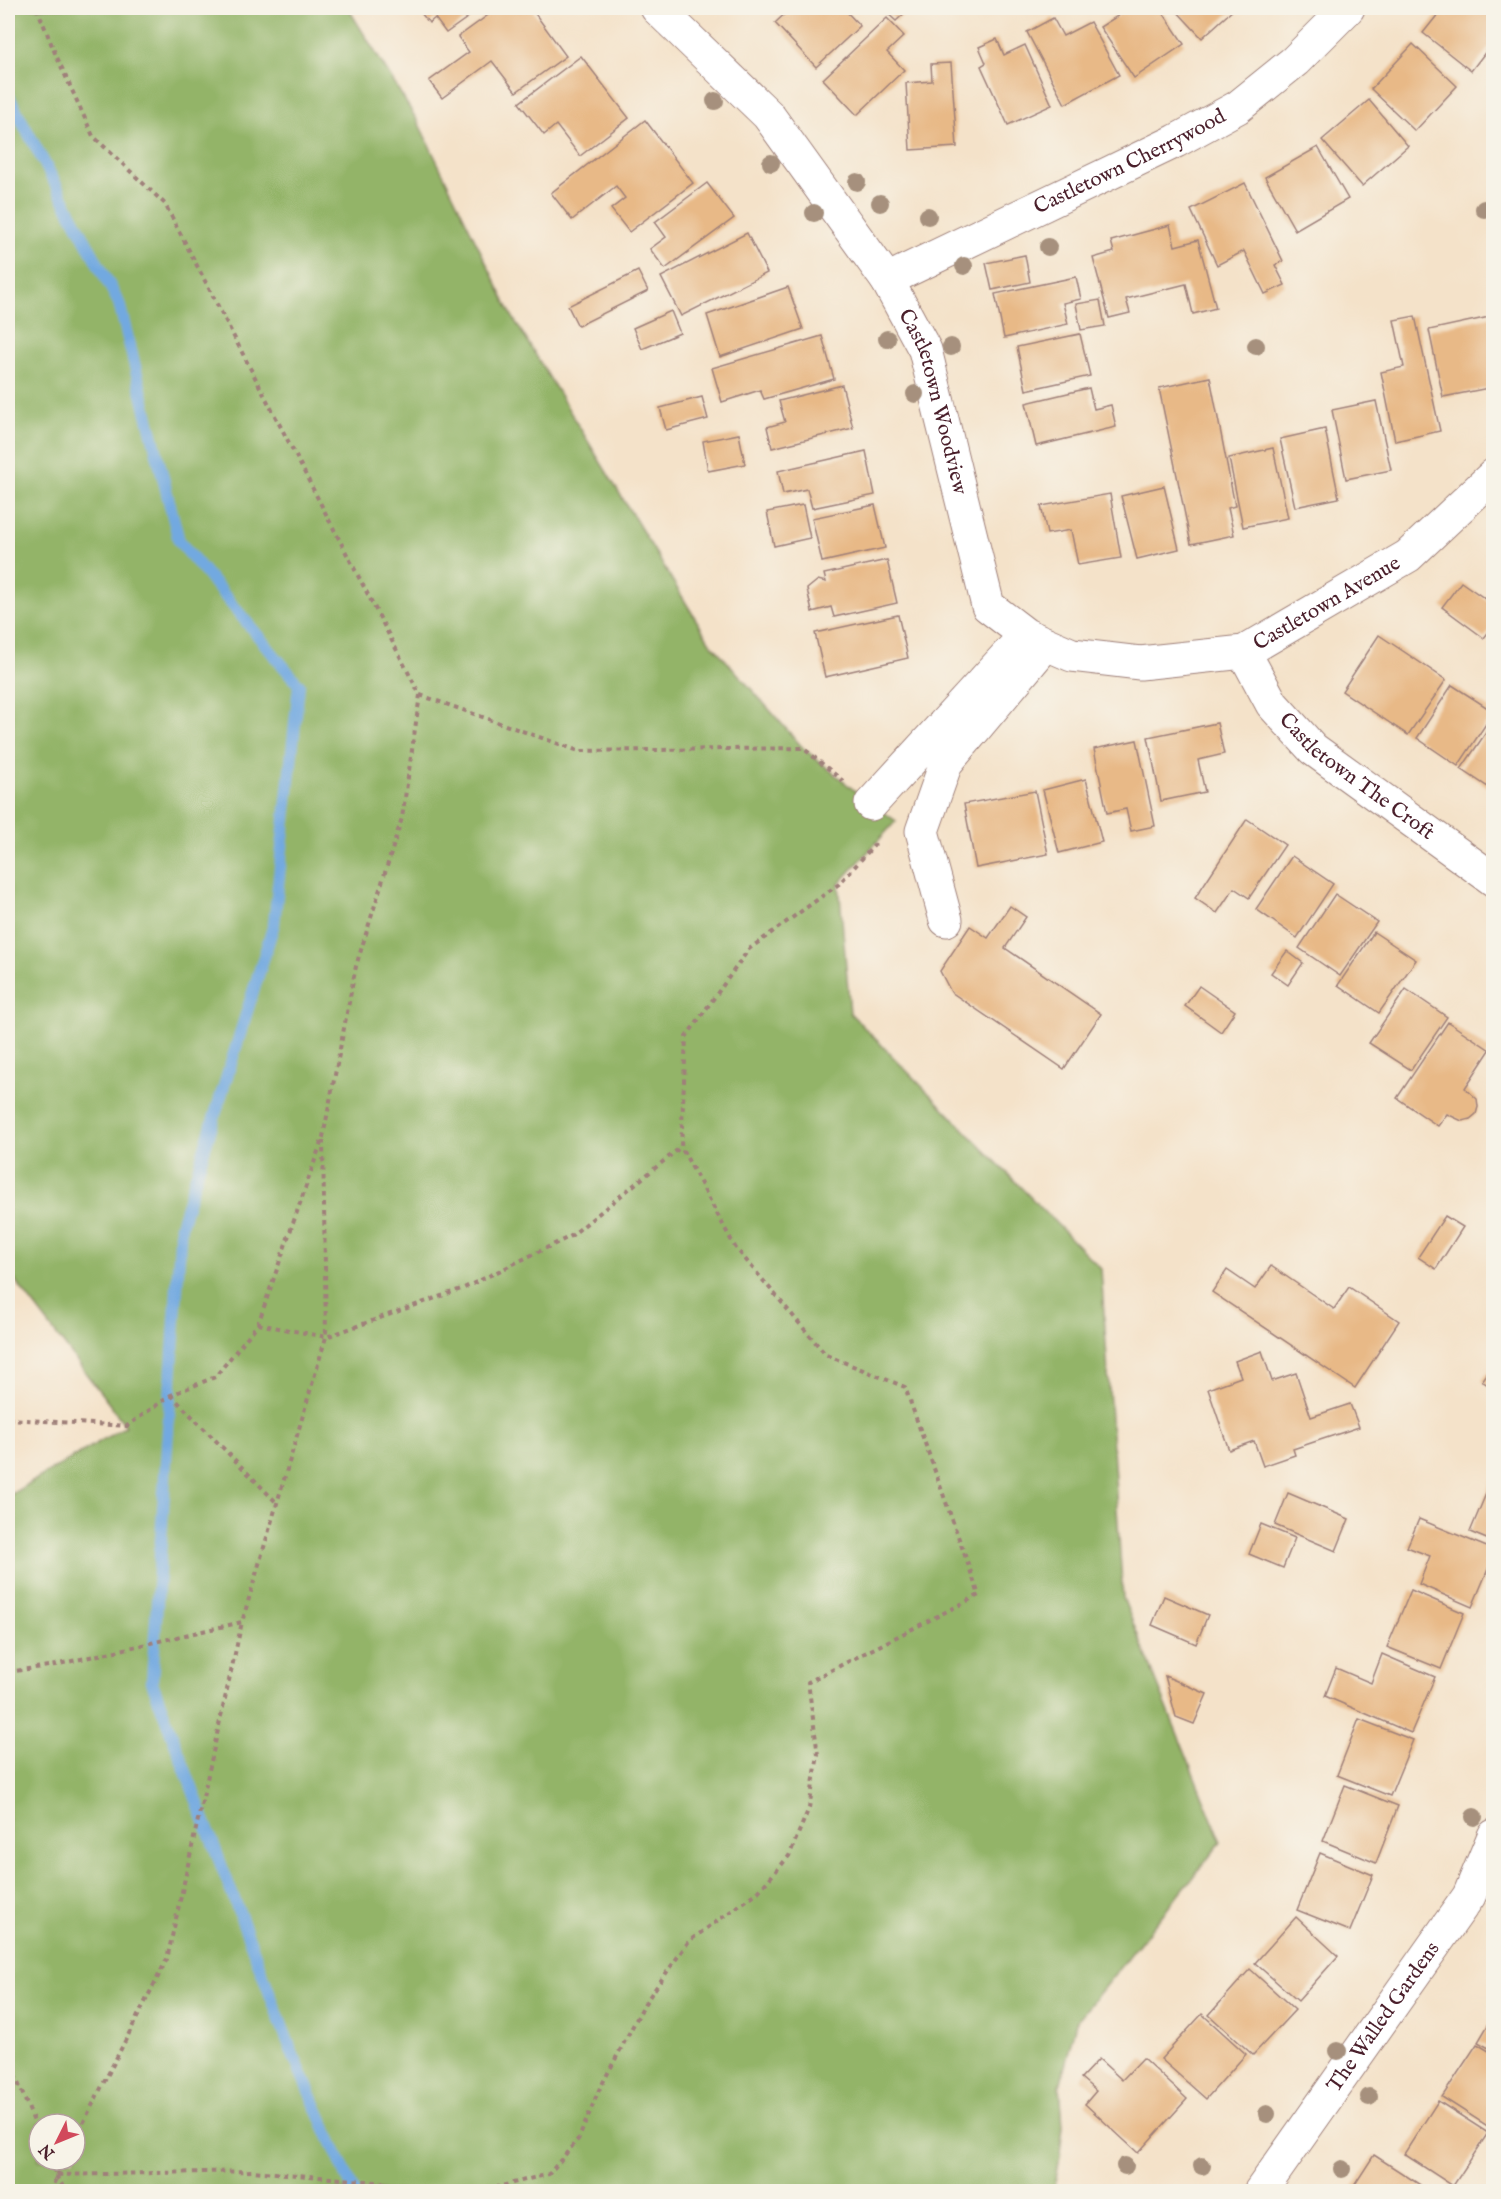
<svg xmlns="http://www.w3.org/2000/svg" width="1501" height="2199" font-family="'IM FELL English',serif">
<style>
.forest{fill:#93b467;stroke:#6e6a49;stroke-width:1.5;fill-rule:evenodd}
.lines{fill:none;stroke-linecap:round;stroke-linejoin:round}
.stream{stroke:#72a9e0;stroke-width:12}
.building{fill:#e8b987}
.street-casing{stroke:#9f807a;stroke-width:35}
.path{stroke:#9f807a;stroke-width:4;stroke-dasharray:4.5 4.5;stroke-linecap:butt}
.street{stroke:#fff;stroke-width:33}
.tree{fill:#a6907d}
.labels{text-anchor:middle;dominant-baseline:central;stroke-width:4.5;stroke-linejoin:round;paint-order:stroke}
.street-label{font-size:21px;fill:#4a1f2b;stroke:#f7f3e8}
</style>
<rect width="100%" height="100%" fill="#f7f3e8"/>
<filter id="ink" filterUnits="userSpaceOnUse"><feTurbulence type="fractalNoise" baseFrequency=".0167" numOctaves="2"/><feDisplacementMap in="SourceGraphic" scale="12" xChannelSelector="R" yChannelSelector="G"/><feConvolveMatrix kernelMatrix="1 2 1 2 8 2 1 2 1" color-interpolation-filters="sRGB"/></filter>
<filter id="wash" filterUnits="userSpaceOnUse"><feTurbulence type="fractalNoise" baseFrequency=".008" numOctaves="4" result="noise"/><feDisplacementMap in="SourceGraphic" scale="24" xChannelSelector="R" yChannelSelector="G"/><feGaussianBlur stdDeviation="1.35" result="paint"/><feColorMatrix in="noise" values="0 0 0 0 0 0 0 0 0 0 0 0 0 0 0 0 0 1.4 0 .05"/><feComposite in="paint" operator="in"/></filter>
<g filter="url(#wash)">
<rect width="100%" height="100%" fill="#f4e2c9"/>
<path class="forest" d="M8,8H348L417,120L512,316L709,641L803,748L871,804L896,821L839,884L850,1013L1101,1269L1123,1598L1221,1842L1076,2022L1060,2086L1063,2126L1059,2163L1053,2191H8V1496L126,1426L8,1271ZM39,2124H75V2160H39Z"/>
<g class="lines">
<polyline class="stream" points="8,95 119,303 179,541 299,685 274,924 181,1225 152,1682 293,2055 354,2192"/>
</g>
<g id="blocks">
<g class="building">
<polygon points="417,8 481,8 446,33 435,18 429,23"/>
<polygon points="498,8 531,8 566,56 516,92 492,61 442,98 429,81 469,52 458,37"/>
<polygon points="791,8 843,8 860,26 816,67 775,23"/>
<polygon points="887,8 910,8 896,21 884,10"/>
<polygon points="1130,8 1160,8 1184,44 1134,78 1100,27"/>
<polygon points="1174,8 1235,8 1202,38"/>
<polygon points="1443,8 1489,8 1494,11 1494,41 1471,71 1423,33"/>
<polygon points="887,18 904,36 887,52 904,70 857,115 823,79"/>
<polygon points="1053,18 1063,36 1090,22 1119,75 1065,104 1027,32"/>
<polygon points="997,39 1004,55 1025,45 1052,105 1008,125 981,66 986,63 979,47"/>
<polygon points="1413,44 1457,86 1415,131 1371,89"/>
<polygon points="581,56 629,118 580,156 556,125 544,135 519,103"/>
<polygon points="951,63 957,147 910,150 906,83 932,81 931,64"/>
<polygon points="1369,100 1408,146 1362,186 1322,140"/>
<polygon points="645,120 693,183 629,232 611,209 625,198 616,186 572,220 551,193"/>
<polygon points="1318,147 1348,199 1295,230 1265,177"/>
<polygon points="707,183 734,218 665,269 650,249 666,237 655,222"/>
<polygon points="1245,183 1283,261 1275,265 1285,285 1265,294 1244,251 1217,265 1191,210"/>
<polygon points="1170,225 1175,246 1198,240 1216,308 1193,314 1186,284 1126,299 1130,313 1109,318 1093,258 1114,252 1111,241"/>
<polygon points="747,233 767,273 681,316 661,277"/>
<polygon points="1025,255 1030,282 992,290 986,263"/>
<polygon points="638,271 648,291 578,326 568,306"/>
<polygon points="1076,277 1081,299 1063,303 1068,324 1004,338 995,294"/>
<polygon points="788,287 803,329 720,357 707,315"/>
<polygon points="1100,300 1105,326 1081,330 1076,304"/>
<polygon points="671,311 680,333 642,349 633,328"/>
<polygon points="1415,316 1440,431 1395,441 1381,372 1404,367 1394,320"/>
<polygon points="1494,316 1494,387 1443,397 1429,330"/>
<polygon points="1080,334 1090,376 1026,390 1017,347"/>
<polygon points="822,336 834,379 764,399 760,390 722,402 712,368"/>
<polygon points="1210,377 1235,506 1228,508 1234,535 1191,544 1159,388"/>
<polygon points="842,385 853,428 772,448 767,427 785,422 779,401"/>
<polygon points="1089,388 1094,409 1111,405 1116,427 1036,446 1026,403"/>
<polygon points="702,397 708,419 666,430 660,408"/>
<polygon points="1376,401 1391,470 1346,479 1332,410"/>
<polygon points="1325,429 1339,498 1295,507 1280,439"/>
<polygon points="739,434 745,464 708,471 703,441"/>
<polygon points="1273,448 1288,518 1243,527 1229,458"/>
<polygon points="866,451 875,495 812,508 807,489 783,494 778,471"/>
<polygon points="1164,486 1179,549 1137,559 1121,496"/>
<polygon points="1110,494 1121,558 1078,565 1071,530 1047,534 1041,506"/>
<polygon points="803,505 810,538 774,546 767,512"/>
<polygon points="875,505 885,548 822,562 812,518"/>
<polygon points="887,560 897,603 834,617 831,607 812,612 807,589 818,580 826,582 824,574"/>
<polygon points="1461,582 1494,605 1494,625 1484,638 1442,607"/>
<polygon points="898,615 908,658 825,677 815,633"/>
<polygon points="1379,635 1446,680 1408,735 1342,691"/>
<polygon points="1452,685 1494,712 1458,766 1417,738"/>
<polygon points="1494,721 1494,791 1461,769"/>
<polygon points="1217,723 1224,754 1198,760 1205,792 1161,801 1148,737"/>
<polygon points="1137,740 1155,826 1131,831 1126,809 1107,813 1094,749"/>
<polygon points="1086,779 1102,842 1059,853 1043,790"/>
<polygon points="1035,791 1048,854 976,868 964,804"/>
<polygon points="1247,819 1285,845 1249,898 1234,888 1217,913 1195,898"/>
<polygon points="1292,856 1333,884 1297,938 1256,909"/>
<polygon points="1335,894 1377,922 1340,976 1299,948"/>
<polygon points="1010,906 1026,917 1005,948 1101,1014 1064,1069 951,992 940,971 970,926 988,938"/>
<polygon points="1374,932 1416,960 1379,1013 1338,985"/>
<polygon points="1287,951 1303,963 1288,985 1271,973"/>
<polygon points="1199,986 1235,1011 1221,1032 1185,1006"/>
<polygon points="1406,989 1447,1017 1411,1070 1369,1043"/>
<polygon points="1448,1022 1490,1050 1465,1088 1477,1099 1478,1107 1476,1114 1470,1119 1462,1121 1447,1114 1438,1126 1397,1098"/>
<polygon points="1445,1216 1463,1227 1436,1269 1418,1257"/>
<polygon points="1271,1266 1334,1309 1349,1287 1399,1321 1355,1388 1212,1292 1227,1270 1255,1289"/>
<polygon points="1262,1351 1272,1381 1296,1373 1311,1417 1350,1404 1359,1427 1293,1449 1295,1455 1263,1466 1254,1441 1229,1450 1208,1389 1241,1377 1235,1361"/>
<polygon points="1494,1364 1494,1389 1482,1381"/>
<polygon points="1493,1477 1494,1477 1494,1542 1470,1532"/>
<polygon points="1288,1493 1349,1519 1336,1551 1275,1525"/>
<polygon points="1419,1519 1494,1550 1494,1555 1472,1607 1419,1584 1430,1556 1407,1547"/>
<polygon points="1261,1524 1295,1538 1283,1568 1249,1554"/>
<polygon points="1411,1590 1464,1613 1441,1669 1387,1647"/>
<polygon points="1164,1596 1208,1615 1196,1644 1152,1625"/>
<polygon points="1382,1654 1435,1677 1411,1733 1325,1696 1336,1668 1371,1683"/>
<polygon points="1165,1676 1207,1694 1194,1724 1176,1717"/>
<polygon points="1359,1719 1413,1740 1390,1796 1337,1775"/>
<polygon points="1345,1785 1398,1806 1376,1863 1323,1841"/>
<polygon points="1320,1853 1373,1875 1350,1931 1297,1910"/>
<polygon points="1296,1917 1338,1956 1298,2001 1255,1963"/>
<polygon points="1250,1969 1295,2010 1253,2055 1209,2015"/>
<polygon points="1202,2014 1246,2054 1206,2099 1161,2059"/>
<polygon points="1494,2015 1494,2051 1478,2042"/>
<polygon points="1477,2044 1494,2054 1492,2129 1442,2097"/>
<polygon points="1143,2058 1187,2099 1138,2153 1085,2104 1096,2091 1081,2078 1099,2059 1122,2080"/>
<polygon points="1438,2101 1488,2133 1453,2186 1404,2154"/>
<polygon points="1374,2155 1425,2188 1423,2192 1350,2192"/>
</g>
</g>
</g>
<g filter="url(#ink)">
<use href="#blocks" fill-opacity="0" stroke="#9f807a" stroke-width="1.5"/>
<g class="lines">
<g class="street-casing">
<g id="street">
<path id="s1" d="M657,8L768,115L887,280L925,350L988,606L1026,635L1072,655L1140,663L1244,652L1408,556L1494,475"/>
<path id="s2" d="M887,280L1176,141L1238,107L1295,61L1348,8"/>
<path id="s3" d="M1244,652L1272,704L1313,749L1494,880"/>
<polyline points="871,804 1023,638"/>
<polyline points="946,920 922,831 946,763 1046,644"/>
<path id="s4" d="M1260,2192L1469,1896L1494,1836"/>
</g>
</g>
<g class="path">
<polyline points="420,695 579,751 803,748 843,781"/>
<polyline points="258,1324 326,1337 464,1288 571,1236 681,1147"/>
<polyline points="171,1395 277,1503"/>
<polyline points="8,1419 127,1426 171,1395 215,1377 258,1324 323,1137 356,966 402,818 420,695 165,204 93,136 55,53 37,8"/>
<polyline points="8,1672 55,1665 242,1622 326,1337 323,1141"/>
<polyline points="8,2058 39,2134"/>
<polyline points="75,2139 167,1959 242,1622"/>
<polyline points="50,2160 56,2175 253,2171 375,2182 448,2192"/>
<polyline points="56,2176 67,2192"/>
<polyline points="50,2192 64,2160"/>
<polyline points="477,2192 549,2174 579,2138 599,2090 645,2003 689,1941 758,1892 789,1856 809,1808 818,1755 808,1682 979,1595 905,1387 826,1355 735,1247 681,1147 686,1037 749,949 839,884 877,842"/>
</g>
<use href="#street" class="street"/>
</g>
<g class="tree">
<circle cx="715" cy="101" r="9"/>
<circle cx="771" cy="163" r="9"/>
<circle cx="857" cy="182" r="9"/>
<circle cx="880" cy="203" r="9"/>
<circle cx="1484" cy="209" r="9"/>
<circle cx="814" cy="213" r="9"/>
<circle cx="928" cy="216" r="9"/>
<circle cx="1048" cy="247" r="9"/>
<circle cx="964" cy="266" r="9"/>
<circle cx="887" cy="339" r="9"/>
<circle cx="1256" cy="346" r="9"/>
<circle cx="951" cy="347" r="9"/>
<circle cx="915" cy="394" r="9"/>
<circle cx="1474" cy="1817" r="9"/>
<circle cx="1338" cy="2051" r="9"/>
<circle cx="1369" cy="2097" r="9"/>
<circle cx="1267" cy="2114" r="9"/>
<circle cx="1125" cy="2166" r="9"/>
<circle cx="1202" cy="2166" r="9"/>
<circle cx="1342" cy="2169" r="9"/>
</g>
</g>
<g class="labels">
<g class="street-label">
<text stroke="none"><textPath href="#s2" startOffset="270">Castletown Cherrywood</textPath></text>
<text stroke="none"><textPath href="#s1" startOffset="489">Castletown Woodview</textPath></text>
<text stroke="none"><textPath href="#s1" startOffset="1068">Castletown Avenue</textPath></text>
<text stroke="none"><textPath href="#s3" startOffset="171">Castletown The Croft</textPath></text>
<text stroke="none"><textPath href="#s4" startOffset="214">The Walled Gardens</textPath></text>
</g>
</g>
<rect width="1501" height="2199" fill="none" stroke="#f7f3e8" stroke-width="30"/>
<g transform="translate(57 2142) rotate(227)"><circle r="28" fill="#f7f3e8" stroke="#b29e9c" stroke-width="1.5"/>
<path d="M0-4.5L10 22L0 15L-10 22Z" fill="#d1495b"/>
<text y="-9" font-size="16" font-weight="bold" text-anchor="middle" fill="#4a1f2b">N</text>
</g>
</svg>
